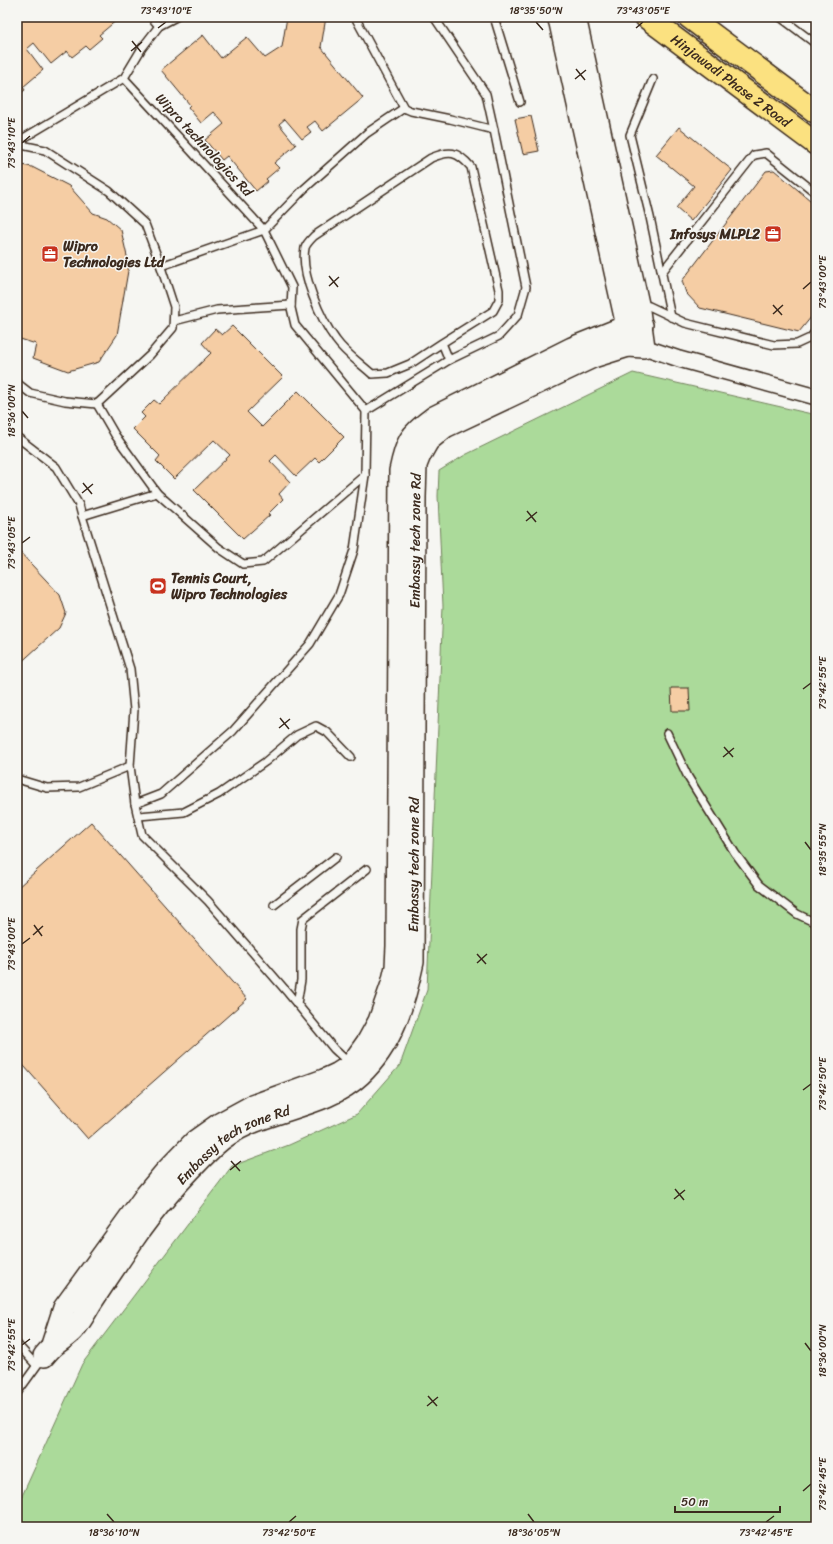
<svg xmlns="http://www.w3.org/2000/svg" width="833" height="1544" font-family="Sriracha,sans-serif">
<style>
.green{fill:#abda9a;stroke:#73825c}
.building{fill:#f5cda4;stroke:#3b2a1e}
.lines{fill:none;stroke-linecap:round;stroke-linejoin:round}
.lane-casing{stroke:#3b2a1e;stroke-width:10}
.street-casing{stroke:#3b2a1e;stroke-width:18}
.secondary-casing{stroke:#3b2a1e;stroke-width:24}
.primary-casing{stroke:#3b2a1e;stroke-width:25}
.lane{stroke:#f6f6f2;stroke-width:7}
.street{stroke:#f6f6f2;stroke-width:15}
.secondary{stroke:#f6f6f2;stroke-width:21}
.primary{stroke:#fbe180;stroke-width:22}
.ticks{fill:none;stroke:#3b2a1e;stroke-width:1.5}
.labels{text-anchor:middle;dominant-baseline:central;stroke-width:3;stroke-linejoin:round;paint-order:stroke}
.street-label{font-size:14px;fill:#3b2a1e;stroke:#f6f6f2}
.poi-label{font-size:14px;font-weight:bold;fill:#3b2a1e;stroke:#f6f6f2;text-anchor:start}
.neatline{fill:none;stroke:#3b2a1e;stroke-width:1.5}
.ticks-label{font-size:10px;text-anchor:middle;fill:#3b2a1e}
</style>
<rect width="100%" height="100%" fill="#f6f6f2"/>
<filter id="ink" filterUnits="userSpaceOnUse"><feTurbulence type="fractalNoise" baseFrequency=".025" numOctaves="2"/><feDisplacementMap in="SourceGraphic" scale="8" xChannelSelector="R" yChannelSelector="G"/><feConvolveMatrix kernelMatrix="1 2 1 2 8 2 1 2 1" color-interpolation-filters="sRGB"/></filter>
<g filter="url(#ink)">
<polygon class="green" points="633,373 816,415 816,1527 17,1527 17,1507 82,1364 232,1166 289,1145 357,1114 400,1065 427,990 443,606 438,496 439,471 465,455"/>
<g class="building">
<polygon points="17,17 116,17 118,19 99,35 102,38 89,49 86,46 72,57 67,51 51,64 34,43 27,49 43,70 23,87 25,90 17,96"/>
<polygon points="287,17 326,17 321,47 363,98 323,131 315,121 307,127 311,132 302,139 285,119 279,124 296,145 274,163 279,168 266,179 268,181 256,191 227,156 222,160 205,140 224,124 214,112 201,123 188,107 190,105 161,70 203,35 221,58 247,37 265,58 282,47"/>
<polygon points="531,116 539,151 523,154 515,119"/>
<polygon points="679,127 732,170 691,221 676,208 694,186 656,155"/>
<polygon points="17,164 32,167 69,186 93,213 107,218 121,230 129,265 117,335 99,362 68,371 33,358 36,344 17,338"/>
<polygon points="774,170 816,205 816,311 799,332 700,308 686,293 682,281 766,171"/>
<polygon points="232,326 283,377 247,412 262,427 298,391 344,437 319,462 315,458 296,476 276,455 270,461 290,482 279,494 283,499 268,514 270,515 243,539 194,490 230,455 214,440 174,479 156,461 160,456 133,429 145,417 141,413 154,400 159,404 211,353 202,343 215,329 222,335"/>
<polygon points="17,549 60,595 66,613 59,628 17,666"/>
<polygon points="671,688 689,688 690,711 672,711"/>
<polygon points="91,822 247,999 88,1139 17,1058 17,888"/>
</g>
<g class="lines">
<g class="lane-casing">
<g id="lane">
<polyline points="151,17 159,26"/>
<polyline points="355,17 404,108 411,111 450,119 494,130"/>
<polyline points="494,17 520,102"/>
<polyline points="780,17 816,44"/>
<polyline points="124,78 264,230 161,266"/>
<polyline points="653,79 630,135 650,217 671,317"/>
<polyline points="17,142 124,78 142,48 159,26 176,17"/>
<polyline points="17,144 45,150 109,191 145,224 160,264 174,307 173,328 150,355 97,404 65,401 30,393 17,383"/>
<polyline points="662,272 754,155 766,153 816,193"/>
<polyline points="640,304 649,306 685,323 774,345 797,344 810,338 816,331"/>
<polyline points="174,321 217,310 291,305"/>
<path d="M442,343L493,311L499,300V290L471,167C457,151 450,150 431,158L314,236C311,239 306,244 305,248C300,274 321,320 336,340C345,353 360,363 372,374L388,373L410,364L442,343L449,360"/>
<polyline points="97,404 115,435 157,493 219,548 243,564 263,562 365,475"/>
<polyline points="366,411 295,325 291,308 292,287 264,230 304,189 367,133 404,108"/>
<polyline points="17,437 56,467 79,505 82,516 130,669 134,710 130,766 135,804 142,835 208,901 288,993 334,1049 349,1063"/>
<polyline points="82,516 157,493"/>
<polyline points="667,733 688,777 735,853 759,885 797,914 816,923"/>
<polyline points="17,779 47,788 79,787 130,766"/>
<polyline points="135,804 161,794 233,731 310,644 339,595 354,550 365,475 366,411 449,360 499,336 518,315 526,287 494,130 486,94 434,17"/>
<polyline points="139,816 184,812 219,794 265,762 297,735 316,726 327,732 351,757"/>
<polyline points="274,905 336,857"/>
<polyline points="297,1004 301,980 301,929 303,919 367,869"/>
<polyline points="17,1344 36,1365"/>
<polyline points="17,1393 43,1357"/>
</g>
</g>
<g class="street-casing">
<polyline id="street" points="644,347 679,359 816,397"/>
</g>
<g class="secondary-casing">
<g id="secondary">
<polyline points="558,17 560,23 627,326 628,346 644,347 638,304 575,17"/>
<path id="s1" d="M51,1348C59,1341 69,1336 75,1328C82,1320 87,1309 93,1300C106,1280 120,1260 133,1240C156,1206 185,1174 214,1146C254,1108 321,1112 360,1075C392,1045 404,1004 413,962L415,497L416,465L420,455L428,441L445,427L593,357L628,346"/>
<path d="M44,1356L51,1348L64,1308L146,1195L166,1171L195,1141L219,1124L252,1106L324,1080L337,1074L351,1065L368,1041L379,1021L392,984L396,967L397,946L400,471C406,442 409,435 434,417L572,348L627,326L642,325"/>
</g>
</g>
<g class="primary-casing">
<g id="primary">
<path id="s2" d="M646,17L816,144"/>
<polyline points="689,17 816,112"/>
</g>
</g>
<use href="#lane" class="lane"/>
<use href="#street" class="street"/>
<use href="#secondary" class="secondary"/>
<use href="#primary" class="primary"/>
</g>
</g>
<path class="ticks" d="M536,22L543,30M158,28L166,22M636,28L643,22M132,41L141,52M131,51L142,42M576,69L585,80M575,79L586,70M22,143L30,136M329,276L338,287M329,286L339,277M803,289L811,282M773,305L782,315M773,314L783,305M22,411L28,418M83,483L92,494M82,493L93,484M527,511L536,522M526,521L537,512M22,543L30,537M803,689L811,683M280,718L289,729M279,728L290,719M724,747L733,757M723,757L734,748M805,842L811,850M34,925L42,936M33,935L43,926M22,944L30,938M477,954L486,964M477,963L487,954M803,1090L811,1084M231,1161L240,1171M230,1170L241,1161M675,1189L684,1200M674,1199L685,1190M805,1343L811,1351M22,1345L30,1339M428,1396L437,1406M427,1406L438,1397M803,1491L811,1484M107,1514L114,1522M528,1514L534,1522M289,1522L296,1516M766,1522L774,1516"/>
<defs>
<g id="office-square" transform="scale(0.9)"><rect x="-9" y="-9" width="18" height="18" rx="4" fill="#c8321e" stroke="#f6f6f2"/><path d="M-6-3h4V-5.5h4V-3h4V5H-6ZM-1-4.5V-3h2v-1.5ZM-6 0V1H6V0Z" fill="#fff"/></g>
<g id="stadium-square" transform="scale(0.9)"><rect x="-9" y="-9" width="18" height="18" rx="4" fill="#c8321e" stroke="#f6f6f2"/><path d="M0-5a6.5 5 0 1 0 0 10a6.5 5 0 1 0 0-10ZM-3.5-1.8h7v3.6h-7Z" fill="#fff"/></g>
</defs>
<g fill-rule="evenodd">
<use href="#office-square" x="773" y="234"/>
<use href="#office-square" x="50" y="254"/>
<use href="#stadium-square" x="158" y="586"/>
</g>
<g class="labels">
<g class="street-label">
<text stroke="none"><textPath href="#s2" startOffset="106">Hinjawadi Phase 2 Road</textPath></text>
<text transform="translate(204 145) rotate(47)">Wipro technologics Rd</text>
<text stroke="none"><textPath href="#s1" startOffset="973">Embassy tech zone Rd</textPath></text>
<text stroke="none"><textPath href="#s1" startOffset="649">Embassy tech zone Rd</textPath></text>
<text stroke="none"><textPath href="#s1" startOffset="278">Embassy tech zone Rd</textPath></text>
</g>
<g class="poi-label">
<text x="760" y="234" text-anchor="end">Infosys MLPL2</text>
<text x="63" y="246">Wipro<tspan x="63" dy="16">Technologies Ltd</tspan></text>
<text x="171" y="578">Tennis Court,<tspan x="171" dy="16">Wipro Technologies</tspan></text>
</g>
</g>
<rect width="833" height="1544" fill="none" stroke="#f6f6f2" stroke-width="44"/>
<path d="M675 1506v6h105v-6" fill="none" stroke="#3b2a1e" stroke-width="2"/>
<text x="681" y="1506" font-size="12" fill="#3b2a1e" stroke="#f6f6f2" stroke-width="3" paint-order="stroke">50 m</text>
<rect x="22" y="22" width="789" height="1500" class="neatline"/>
<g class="ticks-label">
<text x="166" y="14">73°43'10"E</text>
<text x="536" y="14">18°35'50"N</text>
<text x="643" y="14">73°43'05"E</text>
<text transform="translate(11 143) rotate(-90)" y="4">73°43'10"E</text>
<text transform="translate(822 282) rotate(-90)" y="4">73°43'00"E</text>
<text transform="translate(11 411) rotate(-90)" y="4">18°36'00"N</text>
<text transform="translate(11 543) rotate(-90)" y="4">73°43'05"E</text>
<text transform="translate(822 683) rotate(-90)" y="4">73°42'55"E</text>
<text transform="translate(822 850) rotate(-90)" y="4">18°35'55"N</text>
<text transform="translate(11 944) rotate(-90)" y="4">73°43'00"E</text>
<text transform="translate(822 1084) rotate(-90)" y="4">73°42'50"E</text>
<text transform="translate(11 1345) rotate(-90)" y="4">73°42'55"E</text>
<text transform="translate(822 1351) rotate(-90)" y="4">18°36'00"N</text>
<text transform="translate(822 1484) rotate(-90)" y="4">73°42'45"E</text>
<text x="114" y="1536">18°36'10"N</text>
<text x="289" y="1536">73°42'50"E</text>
<text x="534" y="1536">18°36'05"N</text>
<text x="766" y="1536">73°42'45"E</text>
</g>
</svg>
